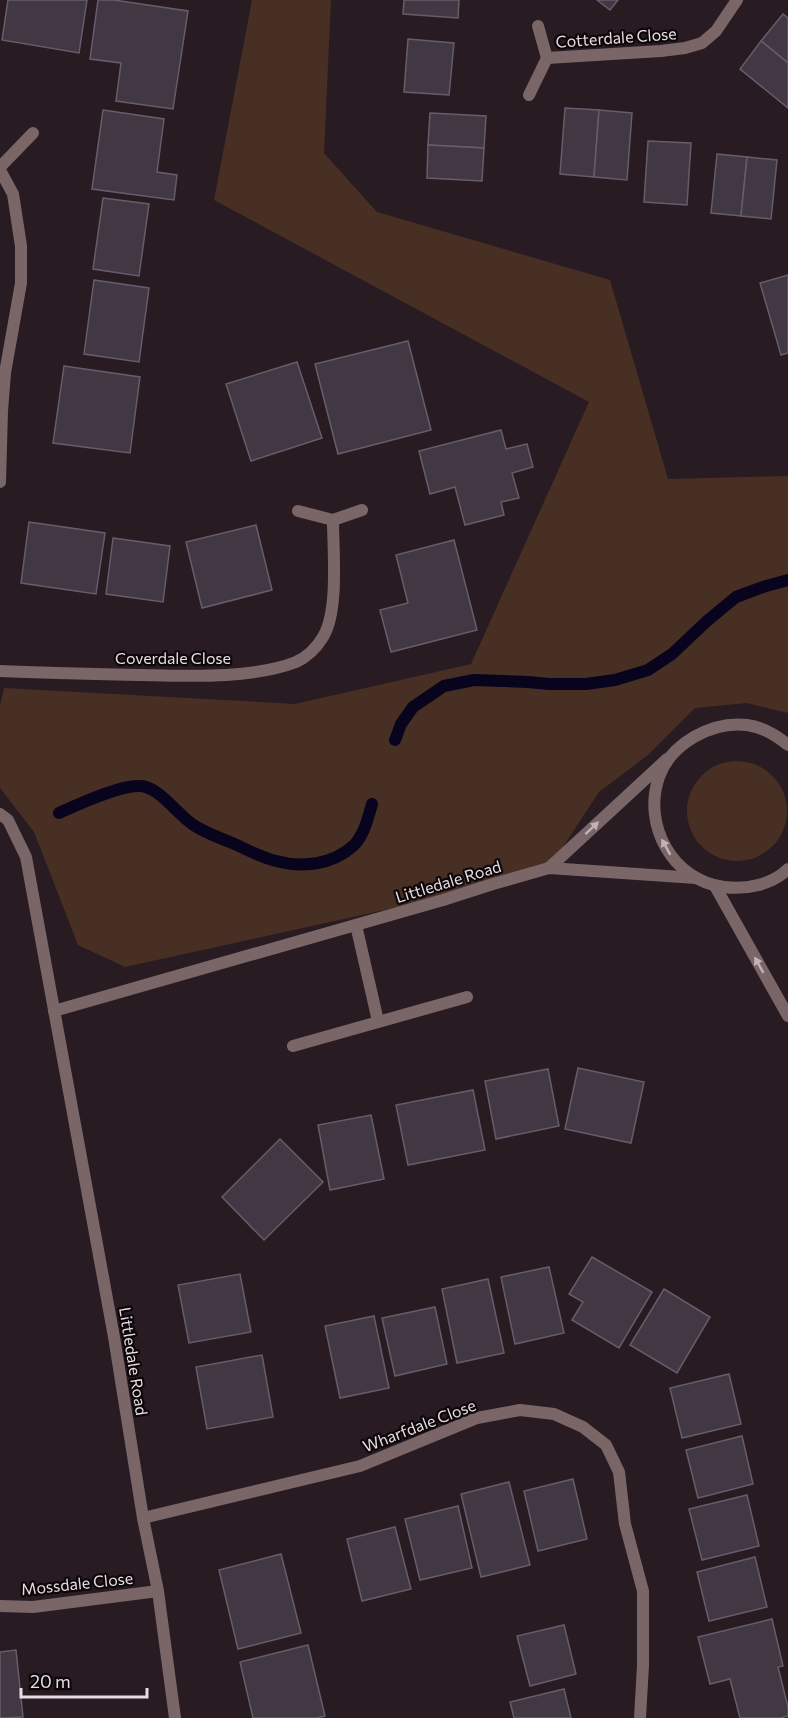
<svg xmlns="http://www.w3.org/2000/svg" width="788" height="1718" font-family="Commissioner,sans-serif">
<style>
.green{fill:#482f23}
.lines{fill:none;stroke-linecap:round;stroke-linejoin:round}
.stream{stroke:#09041d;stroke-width:12}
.building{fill:#413844;stroke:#675d6a;stroke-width:1.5}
.minor{stroke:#7a6667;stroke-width:12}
.tertiary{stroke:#7a6667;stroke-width:12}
.oneway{fill:#c1b3b7}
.labels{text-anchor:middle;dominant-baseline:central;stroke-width:4.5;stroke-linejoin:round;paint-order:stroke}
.street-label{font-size:16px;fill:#e7dde2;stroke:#0d070a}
</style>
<rect width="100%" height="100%" fill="#281b22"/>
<g class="green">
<polygon points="252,0 331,0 324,153 377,212 610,280 668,479 788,476 788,713 747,703 695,708 648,755 599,792 549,868 498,885 125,967 78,945 34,832 0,788 0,706 4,688 295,704 471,664 589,402 214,200"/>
<circle cx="737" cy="811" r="50"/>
</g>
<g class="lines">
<g class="stream">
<polyline points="395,740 401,724 413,707 444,686 474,680 528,682 549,684 586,684 615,680 648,670 672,654 707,621 736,597 766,586 788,580"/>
<path d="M59,813C77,805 127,781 146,787C162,792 177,813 192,824C205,833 223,839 237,845C249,851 263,858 276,861C302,868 332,865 353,846C364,836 368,818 372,804"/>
</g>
</g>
<g class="building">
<polygon points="8,0 87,0 79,53 2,40"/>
<polygon points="98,0 114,0 188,11 173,109 116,101 121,63 90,59"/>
<polygon points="404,0 459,0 458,18 403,14"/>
<polygon points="597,0 618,0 610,10"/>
<polygon points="783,14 788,18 788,63 761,41"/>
<polygon points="408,39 454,43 449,95 404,92"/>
<polygon points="761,41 788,63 788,108 740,69"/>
<polygon points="565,108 599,110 594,177 560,174"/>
<polygon points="103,110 164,119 157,172 177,175 174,200 92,189"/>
<polygon points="599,110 632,113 627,180 594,177"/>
<polygon points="430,113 486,116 484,148 428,145"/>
<polygon points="648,141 691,143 687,205 644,202"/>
<polygon points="428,145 484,148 482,181 427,178"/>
<polygon points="717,154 747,157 741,216 711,213"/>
<polygon points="747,157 777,160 771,219 741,216"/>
<polygon points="103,198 149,204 139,276 93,269"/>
<polygon points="788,275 788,353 781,355 760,283"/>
<polygon points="94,280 149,288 139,362 84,354"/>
<polygon points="408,341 431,430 338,454 315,364"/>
<polygon points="297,362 322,438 251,461 226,384"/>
<polygon points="64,366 140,377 130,453 53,443"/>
<polygon points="501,430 506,449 527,444 533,467 512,473 519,498 501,502 504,515 465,525 455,487 430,494 419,451"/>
<polygon points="29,522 105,533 96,594 21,583"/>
<polygon points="256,525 272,590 202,608 186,542"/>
<polygon points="113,538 170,546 163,602 106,594"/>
<polygon points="454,540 477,630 391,652 380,610 408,603 396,555"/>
<polygon points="578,1068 644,1082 631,1143 565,1129"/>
<polygon points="548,1069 559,1126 496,1139 485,1081"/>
<polygon points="473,1090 485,1150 408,1165 396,1105"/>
<polygon points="371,1115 384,1179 330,1190 318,1125"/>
<polygon points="280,1139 323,1182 264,1240 222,1197"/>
<polygon points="592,1257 652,1292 619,1348 572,1320 583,1302 569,1294"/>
<polygon points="549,1267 564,1333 515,1344 501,1277"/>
<polygon points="240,1274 251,1332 189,1343 178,1285"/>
<polygon points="488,1279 504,1353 457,1363 442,1289"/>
<polygon points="664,1289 710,1317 677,1373 630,1345"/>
<polygon points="435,1307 447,1364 395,1376 382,1318"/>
<polygon points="374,1316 389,1388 340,1398 325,1326"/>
<polygon points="262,1355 273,1417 207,1429 196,1367"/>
<polygon points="729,1374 741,1424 682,1438 670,1388"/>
<polygon points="742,1436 753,1484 698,1498 686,1450"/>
<polygon points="573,1479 587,1539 538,1551 524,1491"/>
<polygon points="509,1482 530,1565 481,1577 461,1494"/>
<polygon points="747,1495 759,1546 702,1560 689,1509"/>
<polygon points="458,1506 472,1568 420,1580 405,1519"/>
<polygon points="395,1527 411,1589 362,1601 347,1539"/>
<polygon points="281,1554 301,1633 238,1649 219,1570"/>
<polygon points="755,1557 767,1607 709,1621 697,1572"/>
<polygon points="772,1619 783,1666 778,1667 788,1707 788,1716 780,1718 740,1718 730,1679 710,1684 698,1637"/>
<polygon points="564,1625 576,1674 530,1686 517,1636"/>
<polygon points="308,1645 325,1716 317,1718 253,1718 240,1662"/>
<polygon points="16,1650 23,1717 0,1718 0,1652"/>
<polygon points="564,1689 571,1718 514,1718 510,1702"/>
</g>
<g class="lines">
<g class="minor">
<polyline points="547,58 661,51 685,48 702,43 716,31 737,0"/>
<polyline points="529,95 547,58 538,26"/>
<polyline points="0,167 33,133"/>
<polyline points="0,170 13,194 21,246 21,283 5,373 2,411 0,482"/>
<polyline points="298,511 333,520 362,510"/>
<path d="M0,671C47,673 95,674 142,675C189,676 252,679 296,662C307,657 317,647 323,637C339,611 333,551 333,520"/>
<polyline points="0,814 8,820 26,857 114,1337 143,1518 158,1591 175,1718"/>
<polyline points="549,868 667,759"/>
<polyline points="356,925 378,1021"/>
<polyline points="54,1011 443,900 493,884 549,868 696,878"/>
<polyline points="293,1046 467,997"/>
<polyline points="143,1518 360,1466 477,1418 520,1410 554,1414 583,1427 606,1445 619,1472 625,1524 643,1591 643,1665 640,1718"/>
<polyline points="0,1606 33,1607 158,1591"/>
</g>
<g class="tertiary">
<path d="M788,745C776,735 763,727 747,725C712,721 671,743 659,777C642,825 673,881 724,887C745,890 772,885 788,869"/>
<polyline points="715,886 788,1016"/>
</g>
</g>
<defs><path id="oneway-solid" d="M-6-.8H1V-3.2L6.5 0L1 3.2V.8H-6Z" transform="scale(1.5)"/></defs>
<g class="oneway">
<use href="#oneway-solid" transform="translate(592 828) rotate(-43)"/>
<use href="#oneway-solid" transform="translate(666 847) rotate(-119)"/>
<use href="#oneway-solid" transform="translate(759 965) rotate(-119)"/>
</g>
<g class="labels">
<g class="street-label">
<text transform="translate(616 37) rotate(-4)">Cotterdale Close</text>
<text x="173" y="657">Coverdale Close</text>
<text transform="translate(448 881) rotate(-17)">Littledale Road</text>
<text transform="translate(134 1361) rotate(81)">Littledale Road</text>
<text transform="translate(419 1425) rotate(-21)">Wharfdale Close</text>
<text transform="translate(77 1583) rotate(-6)">Mossdale Close</text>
</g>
</g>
<path d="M21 1688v9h126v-9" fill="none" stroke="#e7dde2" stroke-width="3"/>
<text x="30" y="1688" font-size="18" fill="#e7dde2" stroke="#0d070a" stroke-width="4.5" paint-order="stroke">20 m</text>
</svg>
